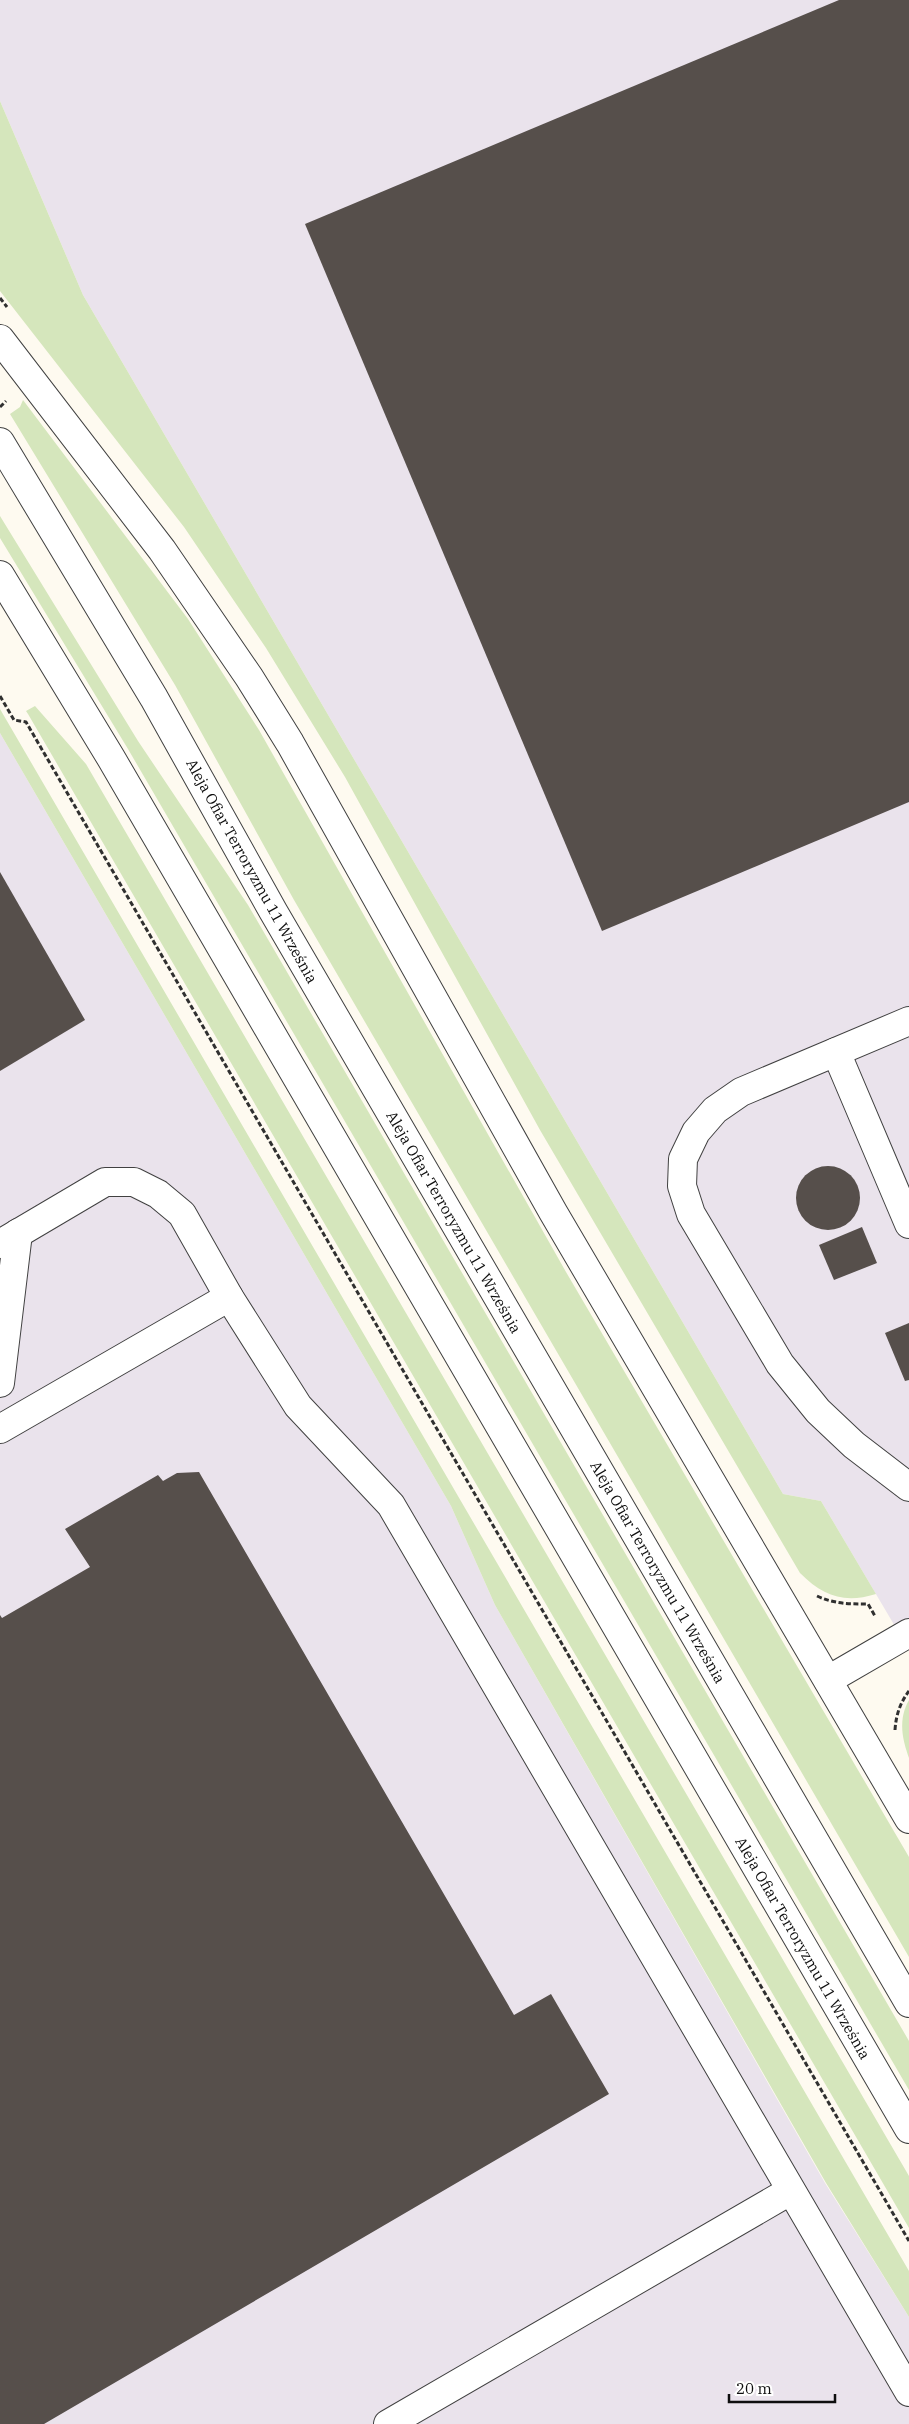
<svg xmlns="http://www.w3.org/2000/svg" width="909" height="2424" font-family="'IBM Plex Serif',serif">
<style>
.industrial{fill:#eae3ec}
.green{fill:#d5e6bc}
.building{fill:#564f4b}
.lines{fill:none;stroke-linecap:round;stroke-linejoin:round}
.minor-casing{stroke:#414141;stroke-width:30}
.path{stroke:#303030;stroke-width:3;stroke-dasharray:5 2.5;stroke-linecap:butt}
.minor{stroke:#fff;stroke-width:28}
.labels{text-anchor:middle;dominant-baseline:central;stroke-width:5;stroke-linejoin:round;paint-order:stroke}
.street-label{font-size:15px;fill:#0e0e0e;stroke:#fff}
</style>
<rect width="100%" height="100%" fill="#fefaf0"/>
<g class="industrial">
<polygon points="0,0 909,0 909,1650 821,1501 783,1494 83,295 0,101"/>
<polygon points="0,733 451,1506 495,1605 825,2183 909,2317 909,2424 0,2424"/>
</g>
<g class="green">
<path d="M0,101L83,295L783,1494L821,1501L876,1594C844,1604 823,1596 800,1573L540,1130L345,777L266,648L184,527L0,291Z"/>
<polygon points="23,400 188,619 259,730 566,1272 909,1857 909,1957 294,900 175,685 10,414 20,407"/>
<polygon points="0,516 138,741 248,905 909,2041 909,2090 128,749 0,538"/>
<polygon points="35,706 86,764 909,2176 909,2228 28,714 26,711"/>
<polygon points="0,709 909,2271 909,2317 826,2183 495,1605 451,1506 0,733"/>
<path d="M909,1700V1758C902,1739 898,1719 909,1700Z"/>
</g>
<g class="building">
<polygon points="839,0 909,0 909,802 602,931 305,224"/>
<polygon points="0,872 85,1020 0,1071"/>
<circle cx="828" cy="1198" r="32"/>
<polygon points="862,1227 877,1263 834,1280 819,1245"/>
<polygon points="909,1323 909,1380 905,1381 885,1333"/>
<polygon points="199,1472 514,2015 551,1994 609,2094 44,2424 0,2424 0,1615 2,1618 90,1567 65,1529 158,1475 163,1481 177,1473"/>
</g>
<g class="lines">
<g class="minor-casing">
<g id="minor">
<polyline points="0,339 162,550 249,677 290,743 553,1212 909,1819"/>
<polyline points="0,442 154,698 273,911 909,2003"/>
<polyline points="0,575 111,758 909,2129"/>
<polyline points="909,1021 741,1092 715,1110 696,1132 683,1159 682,1186 691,1214 780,1364 818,1411 854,1445 909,1487"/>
<polyline points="836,1052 909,1224"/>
<polyline points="0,1244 105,1182 134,1182 158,1194 182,1214 229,1297 298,1406 391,1505 909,2392"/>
<polyline points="0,1383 18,1233"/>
<polyline points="0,1429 229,1297"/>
<polyline points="828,1680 909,1633"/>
<polyline points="388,2424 790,2191"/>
</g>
</g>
<g class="path">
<polyline points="0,298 7,307"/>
<polyline points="0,407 6,401"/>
<polyline points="0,696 14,720 26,722 909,2241"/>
<path d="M817,1596C834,1604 850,1604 868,1604L875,1616"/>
<path d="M895,1730C896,1715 900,1703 909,1691"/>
</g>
<use href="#minor" class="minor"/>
</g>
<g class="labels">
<g class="street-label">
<text transform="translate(252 871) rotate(61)">Aleja Ofiar Terroryzmu 11 Września</text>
<text transform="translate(454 1222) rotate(60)">Aleja Ofiar Terroryzmu 11 Września</text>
<text transform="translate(658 1572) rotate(60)">Aleja Ofiar Terroryzmu 11 Września</text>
<text transform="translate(803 1948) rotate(60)">Aleja Ofiar Terroryzmu 11 Września</text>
</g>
</g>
<path d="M729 2394v8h106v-8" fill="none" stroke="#0e0e0e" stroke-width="2.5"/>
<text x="736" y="2394" font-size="15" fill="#0e0e0e" stroke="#ffffff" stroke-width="4" paint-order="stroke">20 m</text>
</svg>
